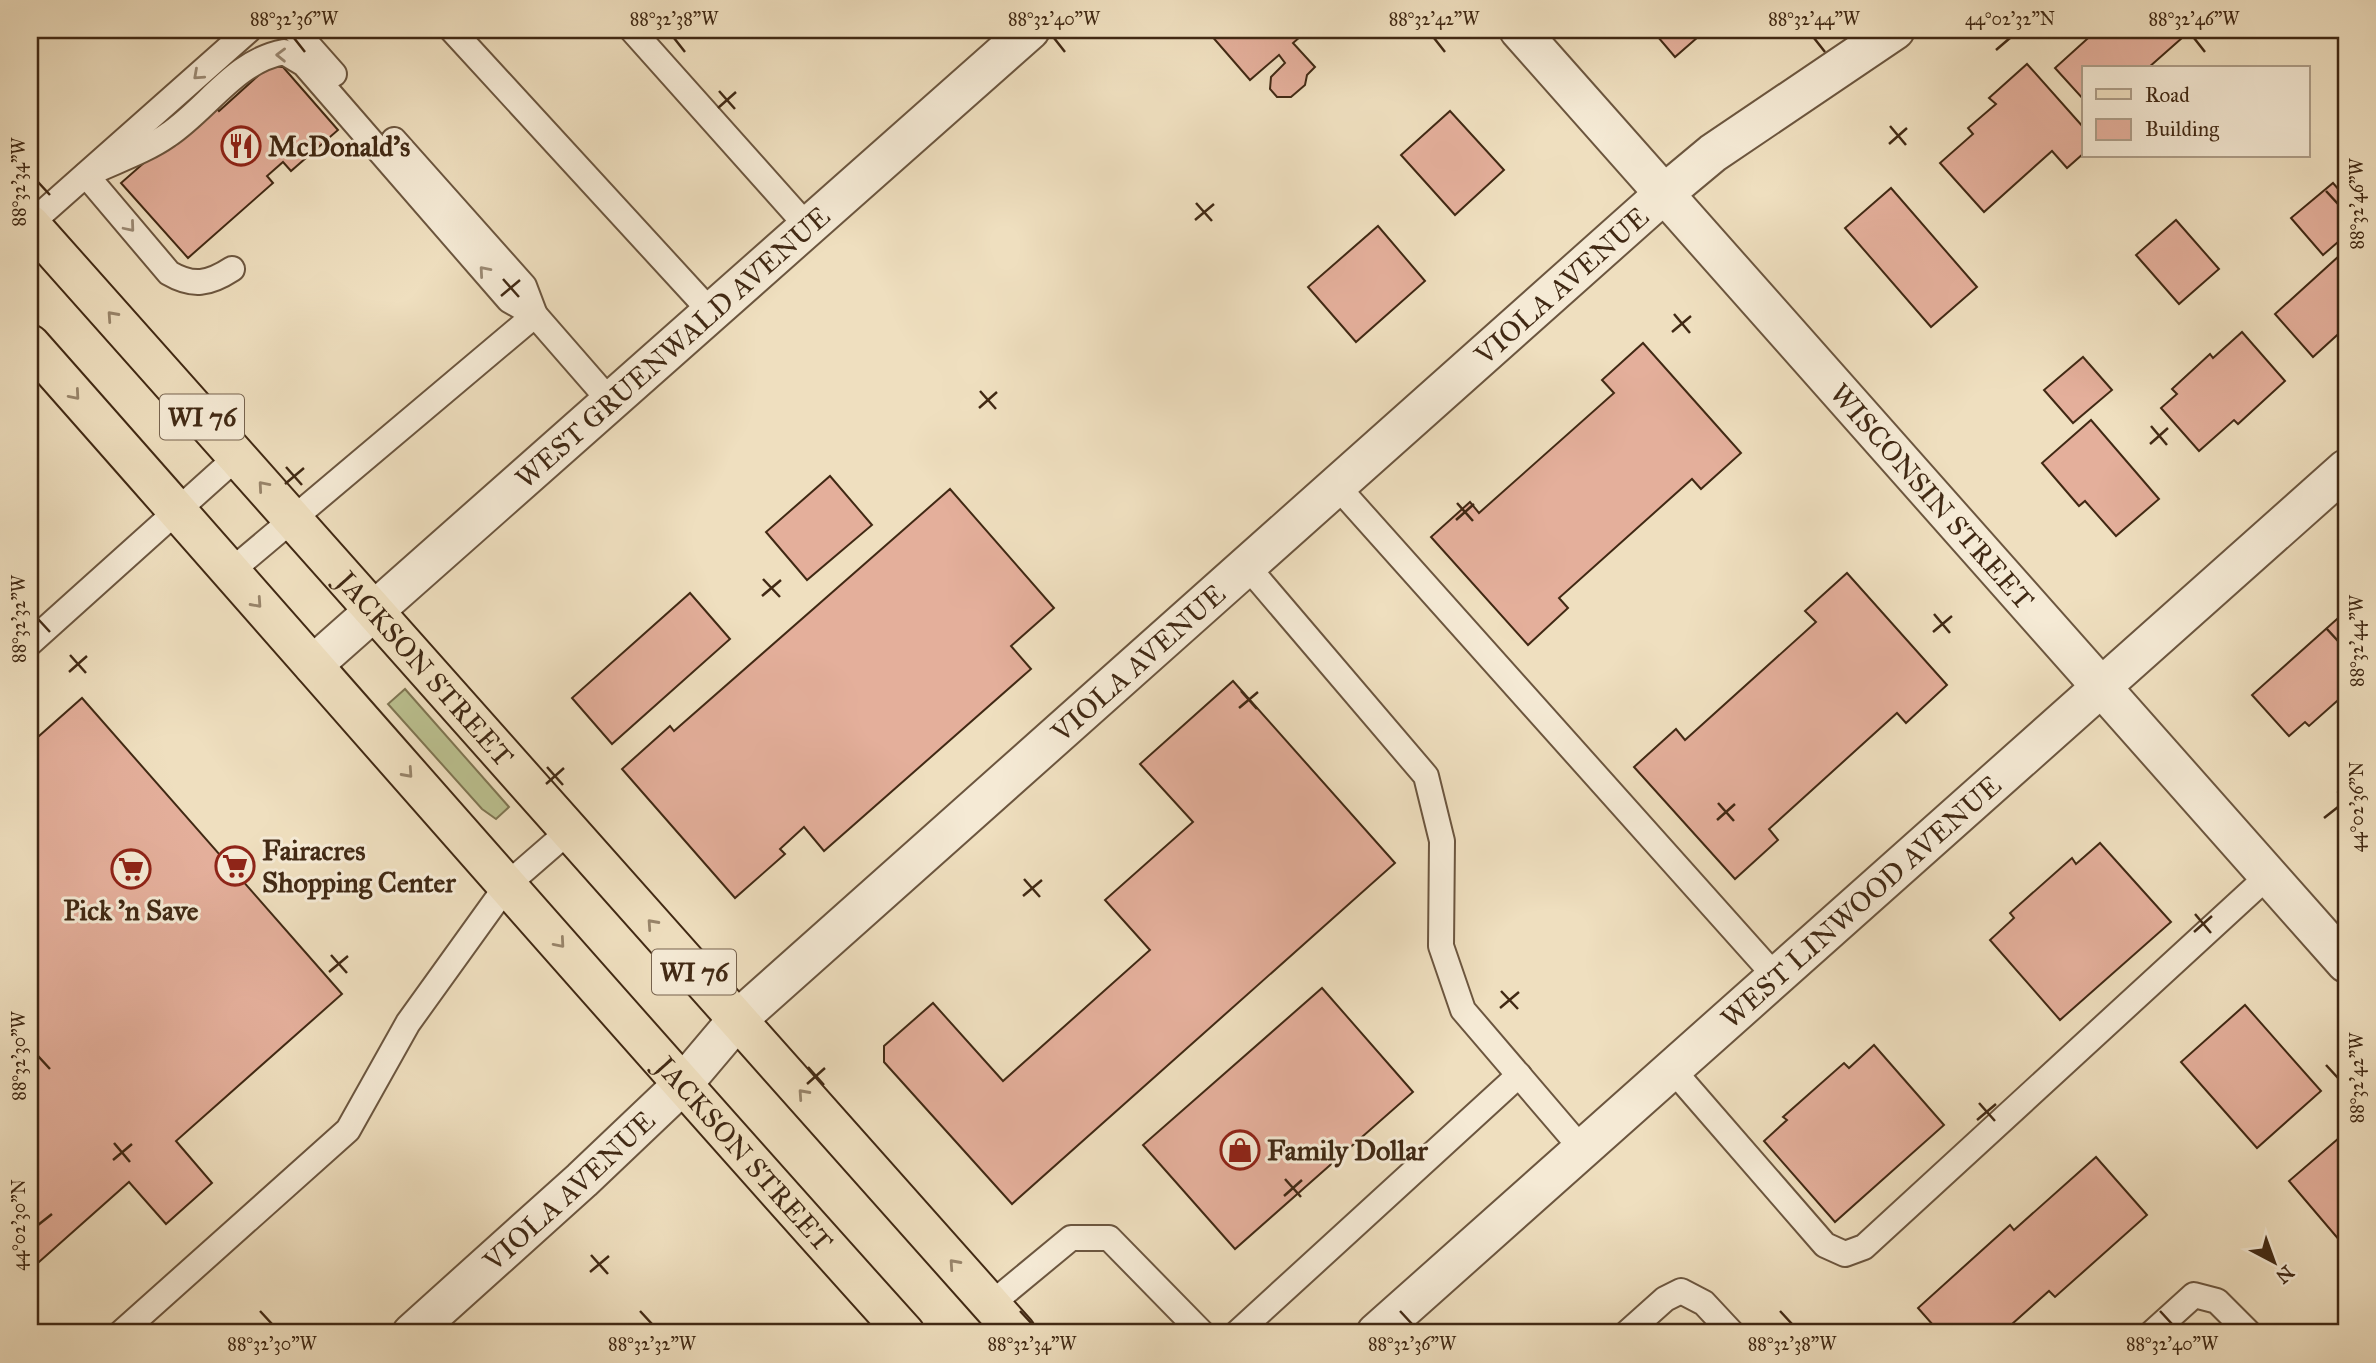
<svg xmlns="http://www.w3.org/2000/svg" width="2376" height="1363" font-family="'IM FELL Great Primer',serif">
<style>
.green{fill:#bbc190;stroke:#7e7552;stroke-width:2}
.building{fill:#e4af9b;stroke:#412914;stroke-width:2}
.lines{fill:none;stroke-linecap:round;stroke-linejoin:round}
.service-casing{stroke:#6c563f;stroke-width:28}
.minor-casing{stroke:#6c563f;stroke-width:42}
.primary-casing{stroke:#412914;stroke-width:42}
.service{stroke:#f5ead5;stroke-width:24}
.minor{stroke:#f5ead5;stroke-width:38}
.primary{stroke:#efdfbf;stroke-width:38}
.oneway{stroke:#9b8a74}
.oneway2{stroke:#98846a}
.ticks{fill:none;stroke:#412914;stroke-width:2.5}
.labels{text-anchor:middle;dominant-baseline:central;stroke-width:6;stroke-linejoin:round;paint-order:stroke}
.shield{fill:#f5ead5;stroke:#77634e;stroke-width:2}
.shield-label{font-size:26px;font-weight:bold;fill:#412914}
.poi-label{font-size:28px;font-weight:bold;fill:#412914;stroke:#f5ead5;text-anchor:start}
.street-label{font-size:28px;fill:#412914;stroke:#f5ead5}
.neatline{fill:none;stroke:#412914;stroke-width:2.5}
.ticks-label{font-size:18px;text-anchor:middle;fill:#412914}
</style>
<rect width="100%" height="100%" fill="#efdfbf"/>
<filter id="stains"><feTurbulence type="fractalNoise" baseFrequency=".00286" numOctaves="4"/><feColorMatrix values="0 0 0 0 .2 0 0 0 0 .09 0 0 0 0 .02 0 0 0 .5 -.17"/></filter>
<radialGradient id="worn" r=".72"><stop offset=".6" stop-color="#630" stop-opacity="0"/><stop offset="1" stop-color="#630" stop-opacity=".3"/></radialGradient>
<polygon class="green" points="405,689 509,807 496,819 482,809 388,704"/>
<g class="building">
<polygon points="1214,30 1308,30 1293,43 1315,67 1307,75 1305,85 1291,97 1277,97 1270,89 1271,77 1285,63 1279,55 1250,80 1210,34"/>
<polygon points="1652,30 1706,30 1675,57"/>
<polygon points="2097,30 2191,30 2148,68 2084,68 2084,100 2055,68"/>
<polygon points="2027,64 2084,128 2084,153 2067,168 2052,151 1984,212 1940,163 1973,134 1968,128 1996,104 1989,98"/>
<polygon points="269,66 283,67 338,130 291,171 283,162 267,176 273,183 188,258 121,183 187,125 209,100 219,111"/>
<polygon points="1450,111 1504,170 1455,215 1401,155"/>
<polygon points="2333,183 2346,198 2346,235 2323,255 2291,218"/>
<polygon points="1891,188 1977,287 1931,327 1845,228"/>
<polygon points="2176,220 2219,269 2179,304 2136,255"/>
<polygon points="1378,226 1425,281 1356,342 1308,287"/>
<polygon points="2339,256 2346,264 2346,327 2313,357 2275,314"/>
<polygon points="2242,332 2285,381 2238,424 2234,420 2199,451 2161,408 2177,394 2172,389 2210,354 2213,358"/>
<polygon points="1643,343 1741,453 1701,489 1692,479 1559,598 1568,608 1528,645 1431,537 1470,502 1479,513 1614,393 1602,380"/>
<polygon points="2083,357 2112,390 2073,423 2044,390"/>
<polygon points="2091,420 2159,499 2116,536 2085,501 2079,506 2042,463"/>
<polygon points="830,476 872,525 807,580 766,532"/>
<polygon points="950,489 1054,608 1011,646 1031,669 824,851 804,827 780,849 785,854 735,898 622,769 670,726 674,731"/>
<polygon points="1847,573 1947,685 1906,723 1897,713 1769,829 1778,840 1735,879 1634,767 1676,729 1685,740 1816,622 1805,611"/>
<polygon points="690,593 730,639 612,744 572,698"/>
<polygon points="2346,611 2346,693 2309,726 2305,722 2289,736 2252,695"/>
<polygon points="1233,681 1395,863 1012,1204 884,1062 884,1046 933,1003 1003,1081 1150,950 1105,900 1193,822 1140,764"/>
<polygon points="82,698 342,994 176,1141 212,1183 166,1224 129,1182 30,1270 30,744"/>
<polygon points="2346,785 2346,801 2338,792"/>
<polygon points="2100,843 2171,922 2060,1020 1990,940 2014,918 2010,913 2072,858 2076,864"/>
<polygon points="1322,988 1413,1092 1235,1249 1143,1145"/>
<polygon points="2245,1005 2321,1091 2257,1148 2181,1062"/>
<polygon points="1874,1045 1944,1125 1835,1222 1764,1141 1787,1120 1783,1117 1844,1063 1849,1068"/>
<polygon points="2346,1132 2346,1248 2289,1181"/>
<polygon points="2096,1157 2147,1215 2055,1297 2049,1291 2002,1333 1940,1333 1918,1308 2010,1225 2014,1230"/>
</g>
<g class="lines">
<g class="service-casing">
<g id="service">
<polyline points="295,30 334,74"/>
<polyline points="452,30 711,312"/>
<polyline points="632,30 807,226"/>
<polyline points="394,140 524,286 535,315"/>
<polyline points="30,224 249,30"/>
<path d="M232,269C209,284 193,287 169,273L86,175C112,162 144,152 168,135C208,108 235,61 284,52L304,64L509,300L535,315L610,401"/>
<polyline points="1336,485 1776,977"/>
<polyline points="1246,565 1426,776 1442,841 1441,946 1463,1010 1582,1149"/>
<polyline points="230,572 535,315"/>
<polyline points="30,643 237,457"/>
<polyline points="1672,1069 1825,1245 1845,1254 1864,1247 2268,876"/>
<polyline points="990,1305 1071,1238 1109,1238 1202,1333"/>
<polyline points="121,1333 348,1130 408,1023 508,884 569,831"/>
<polyline points="1237,1333 1519,1075"/>
<polyline points="1627,1333 1665,1299 1681,1291 1704,1303 1732,1333"/>
<polyline points="2152,1333 2194,1295 2217,1301 2249,1333"/>
</g>
</g>
<g class="minor-casing">
<g id="minor">
<path id="s1" d="M1519,30L2346,963"/>
<path id="s2" d="M313,665L1030,30"/>
<path id="s3" d="M412,1333L582,1180L682,1085L737,1020L1665,193L1713,153L1895,30"/>
<path id="s4" d="M1376,1333L2346,469"/>
</g>
</g>
<g class="primary-casing">
<g id="primary">
<path id="s5" d="M30,224L1016,1333"/>
<path id="s6" d="M30,344C321,673 610,1006 905,1333"/>
</g>
</g>
<use href="#service" class="service"/>
<use href="#minor" class="minor"/>
<use href="#primary" class="primary"/>
</g>
<defs><path id="oneway-chevron" d="M-2-3.5L2.5 0L-2 3.5" fill="none" stroke-width="1.6" stroke-linecap="round" stroke-linejoin="round" transform="scale(1.75)"/></defs>
<g class="oneway">
<use href="#oneway-chevron" transform="translate(281 55) rotate(-179)"/>
<use href="#oneway-chevron" transform="translate(198 75) rotate(138)"/>
<use href="#oneway-chevron" transform="translate(130 227) rotate(50)"/>
<use href="#oneway-chevron" transform="translate(484 271) rotate(-131)"/>
</g>
<g class="oneway2">
<use href="#oneway-chevron" transform="translate(112 316) rotate(-132)"/>
<use href="#oneway-chevron" transform="translate(75 395) rotate(49)"/>
<use href="#oneway-chevron" transform="translate(263 486) rotate(-131)"/>
<use href="#oneway-chevron" transform="translate(257 603) rotate(48)"/>
<use href="#oneway-chevron" transform="translate(408 773) rotate(48)"/>
<use href="#oneway-chevron" transform="translate(652 924) rotate(-132)"/>
<use href="#oneway-chevron" transform="translate(560 943) rotate(49)"/>
<use href="#oneway-chevron" transform="translate(803 1094) rotate(-132)"/>
<use href="#oneway-chevron" transform="translate(954 1264) rotate(-132)"/>
</g>
<path class="ticks" d="M294,38L305,52M674,38L685,52M1054,38L1065,52M1434,38L1445,52M1814,38L1825,52M2194,38L2205,52M1996,50L2010,38M719,91L735,109M718,108L736,92M1890,126L1906,145M1889,144L1907,128M38,182L50,195M2326,191L2338,204M1196,203L1212,221M1195,220L1214,204M503,279L519,297M501,296L520,280M1674,314L1690,333M1672,332L1691,316M980,391L996,409M979,408L997,392M2151,426L2167,445M2150,444L2168,428M286,467L302,485M285,484L304,468M1457,503L1473,521M1456,520L1474,504M763,579L780,597M762,596L781,580M1934,614L1950,633M38,619L50,632M2326,628L2338,641M1933,632L1952,616M70,655L86,673M69,672L87,656M1241,691L1257,709M1239,708L1258,692M547,767L563,785M546,784L564,768M1718,803L1734,821M2324,818L2338,807M1717,820L1735,804M1024,879L1040,897M1023,896L1042,880M2195,914L2211,933M2194,932L2212,916M331,955L347,973M329,972L348,956M1501,991L1518,1009M1500,1008L1519,992M38,1056L50,1069M2326,1065L2338,1078M808,1067L824,1085M807,1084L825,1068M1979,1103L1995,1121M1977,1120L1996,1104M114,1143L130,1162M113,1160L132,1144M1285,1179L1301,1197M1284,1196L1302,1180M38,1225L52,1214M591,1255L608,1274M590,1272L609,1256M260,1311L272,1324M640,1311L652,1324M1020,1311L1032,1324M1400,1311L1412,1324M1780,1311L1792,1324M2160,1311L2172,1324"/>
<defs>
<g id="restaurant-ring" transform="scale(2.0125)"><circle r="9.5" fill="#f5ead5" stroke="#8f2418" stroke-width="1.5"/><path d="M-5-6h1v4h1v-4h1v4h1v-4h1v5L-1.5 .5V6h-2V.5L-5-1ZM5-6V6H3V1.5H1.5Q1.5-4 5-6Z" fill="#8f2418"/></g>
<g id="supermarket-ring" transform="scale(2.0125)"><circle r="9.5" fill="#f5ead5" stroke="#8f2418" stroke-width="1.5"/><path d="M-6-5.5h2.5l.6 2H6L4.5 2H-2.5L-4.4-4H-6ZM-1.5 3.2a1.3 1.3 0 1 0 .1 0ZM3 3.2a1.3 1.3 0 1 0 .1 0Z" fill="#8f2418"/></g>
<g id="shop-ring" transform="scale(2.0125)"><circle r="9.5" fill="#f5ead5" stroke="#8f2418" stroke-width="1.5"/><path d="M-5-2.5h2.3a2.7 3.5 0 0 1 5.4 0H5L5.5 6h-11ZM-1.5-2.5h3a1.5 2.3 0 0 0-3 0Z" fill="#8f2418"/></g>
</defs>
<g fill-rule="evenodd">
<use href="#restaurant-ring" x="241" y="146"/>
<use href="#supermarket-ring" x="235" y="866"/>
<use href="#supermarket-ring" x="131" y="869"/>
<use href="#shop-ring" x="1240" y="1150"/>
</g>
<g class="labels">
<g class="shield">
<rect x="160" y="394.5" width="84" height="45" rx="5"/>
<rect x="652" y="949.5" width="84" height="45" rx="5"/>
</g>
<g class="shield-label">
<text x="202" y="417">WI 76</text>
<text x="694" y="972">WI 76</text>
</g>
<g class="poi-label">
<text x="268" y="146">McDonald's</text>
<text x="262" y="850">Fairacres<tspan x="262" dy="32">Shopping Center</tspan></text>
<text x="131" y="910" text-anchor="middle">Pick 'n Save</text>
<text x="1267" y="1150">Family Dollar</text>
</g>
<g class="street-label">
<text stroke="none"><textPath href="#s3" startOffset="1556">VIOLA AVENUE</textPath></text>
<text stroke="none"><textPath href="#s2" startOffset="480">WEST GRUENWALD AVENUE</textPath></text>
<text stroke="none"><textPath href="#s1" startOffset="623">WISCONSIN STREET</textPath></text>
<text stroke="none"><textPath href="#s3" startOffset="989">VIOLA AVENUE</textPath></text>
<text stroke="none"><textPath href="#s5" startOffset="595">JACKSON STREET</textPath></text>
<text stroke="none"><textPath href="#s4" startOffset="649">WEST LINWOOD AVENUE</textPath></text>
<text stroke="none"><textPath href="#s6" startOffset="1080">JACKSON STREET</textPath></text>
<text stroke="none"><textPath href="#s3" startOffset="212">VIOLA AVENUE</textPath></text>
</g>
</g>
<rect width="2376" height="1363" fill="none" stroke="#efdfbf" stroke-width="77"/>
<rect x="2082" y="66" width="228" height="91" fill="#f5ead5" stroke="#ad9d88" stroke-width="2"/>
<rect x="2096" y="89" width="35" height="10" fill="#efdfbf" stroke="#ad9d88" stroke-width="2"/>
<text x="2145" y="102" font-size="21" fill="#412914">Road</text>
<rect x="2096" y="119" width="35" height="21" fill="#e4af9b" stroke="#ad9d88" stroke-width="2"/>
<text x="2145" y="136" font-size="21" fill="#412914">Building</text>
<g transform="translate(2274 1262) rotate(139)" stroke="#f5ead5" stroke-width="5" paint-order="stroke">
<path d="M0-5L12 26L0 18L-12 26Z" fill="#412914"/>
<text y="-10" font-size="19" font-weight="bold" text-anchor="middle" fill="#412914">N</text>
</g>
<rect x="38" y="38" width="2300" height="1286" class="neatline"/>
<g class="ticks-label">
<text x="294" y="25">88°32'36"W</text>
<text x="674" y="25">88°32'38"W</text>
<text x="1054" y="25">88°32'40"W</text>
<text x="1434" y="25">88°32'42"W</text>
<text x="1814" y="25">88°32'44"W</text>
<text x="2010" y="25">44°02'32"N</text>
<text x="2194" y="25">88°32'46"W</text>
<text transform="translate(19 182) rotate(-90)" y="6">88°32'34"W</text>
<text transform="translate(2357 204) rotate(-90)" y="6">88°32'46"W</text>
<text transform="translate(19 619) rotate(-90)" y="6">88°32'32"W</text>
<text transform="translate(2357 641) rotate(-90)" y="6">88°32'44"W</text>
<text transform="translate(2357 807) rotate(-90)" y="6">44°02'36"N</text>
<text transform="translate(19 1056) rotate(-90)" y="6">88°32'30"W</text>
<text transform="translate(2357 1078) rotate(-90)" y="6">88°32'42"W</text>
<text transform="translate(19 1225) rotate(-90)" y="6">44°02'30"N</text>
<text x="272" y="1350">88°32'30"W</text>
<text x="652" y="1350">88°32'32"W</text>
<text x="1032" y="1350">88°32'34"W</text>
<text x="1412" y="1350">88°32'36"W</text>
<text x="1792" y="1350">88°32'38"W</text>
<text x="2172" y="1350">88°32'40"W</text>
</g>
<rect width="100%" height="100%" filter="url(#stains)"/>
<rect width="100%" height="100%" fill="url(#worn)"/>
</svg>
